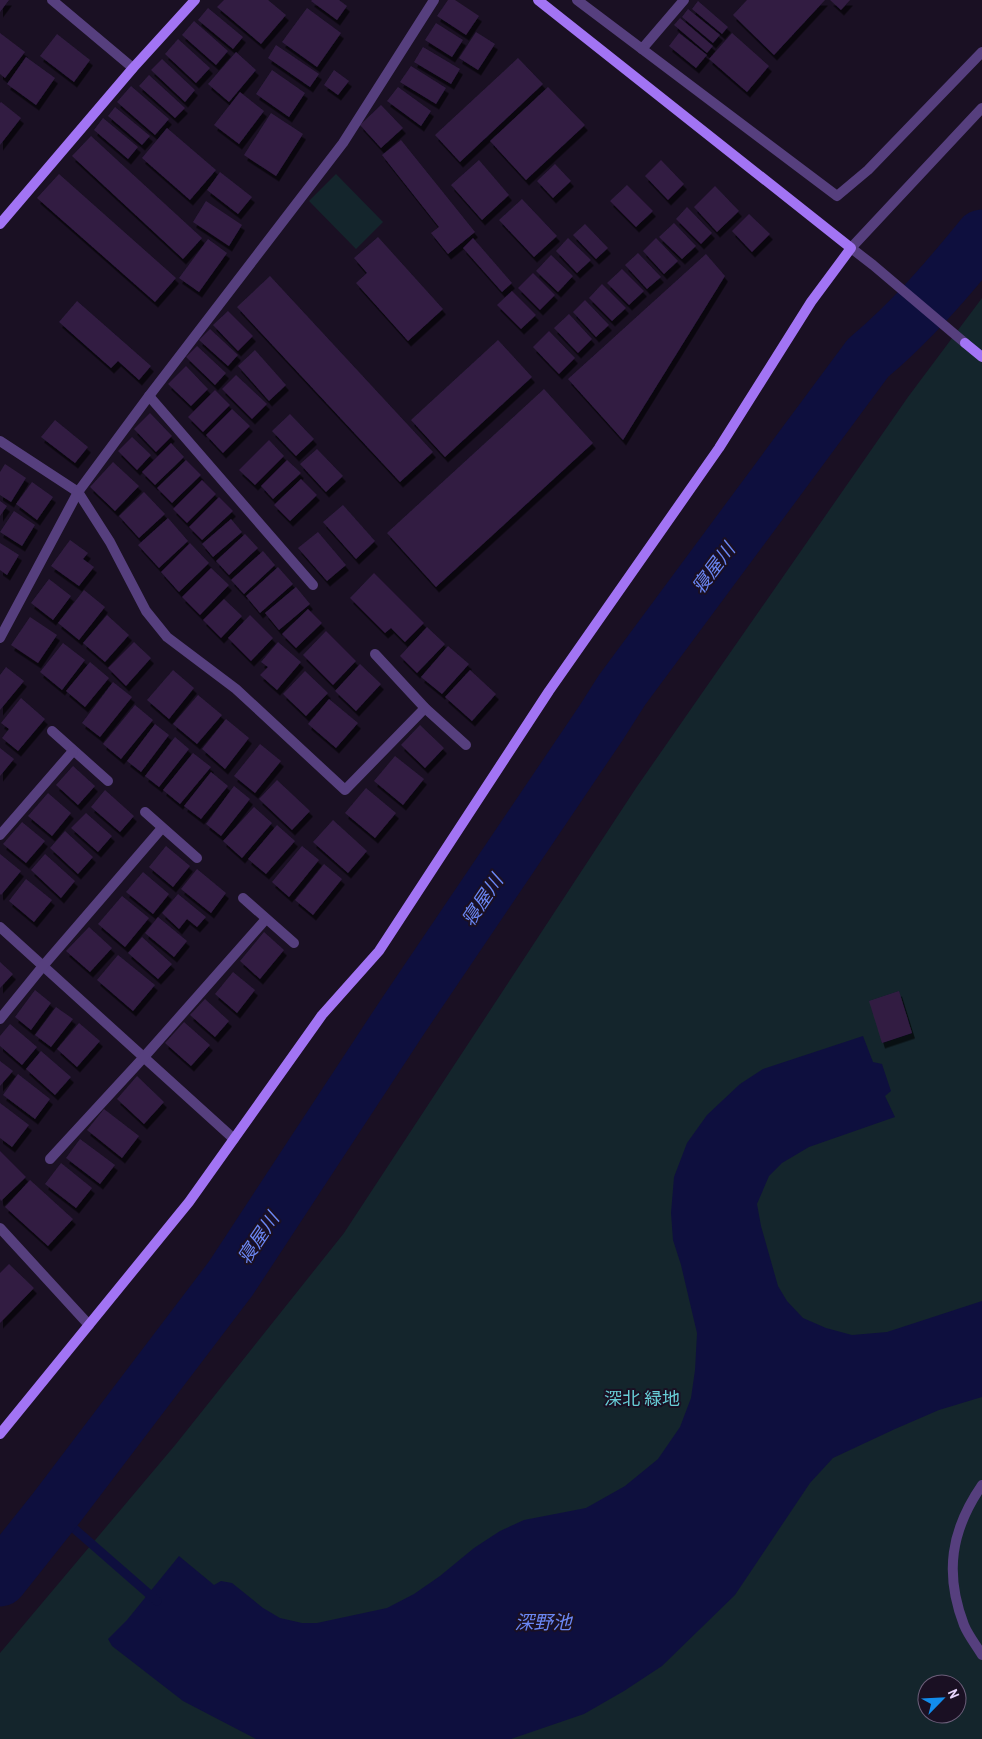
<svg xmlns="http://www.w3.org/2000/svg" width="982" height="1739" font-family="'Archivo Narrow','Noto Sans JP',sans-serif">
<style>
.green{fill:#14252c;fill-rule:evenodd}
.water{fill:#0e0f3e}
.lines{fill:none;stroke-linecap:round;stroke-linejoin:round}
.stream{stroke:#0e0f3e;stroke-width:9}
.river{stroke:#0e0f3e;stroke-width:55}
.building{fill:#311d42;filter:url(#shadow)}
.street{stroke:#563f7e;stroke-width:10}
.secondary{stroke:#a274f4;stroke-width:10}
.labels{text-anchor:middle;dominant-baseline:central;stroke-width:4;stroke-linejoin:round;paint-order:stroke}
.park-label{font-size:18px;fill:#67cdd6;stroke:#1a1023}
.water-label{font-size:19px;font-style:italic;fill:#6b87f4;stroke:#1a1023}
</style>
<defs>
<filter id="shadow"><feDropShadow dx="3" dy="5.5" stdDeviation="0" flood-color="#0009"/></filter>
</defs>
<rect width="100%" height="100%" fill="#1a1023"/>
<g class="green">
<polygon points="336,174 383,222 356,249 309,201"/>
<path d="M982,298V1739H0V1653L176,1444L344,1233L636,788L908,397ZM927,1684H957V1714H927Z"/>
</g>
<polygon class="water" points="863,1036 873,1062 882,1064 891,1091 885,1096 895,1117 809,1147 782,1163 769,1176 757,1204 761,1226 778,1286 787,1301 803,1318 826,1328 852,1335 887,1332 982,1301 982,1397 939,1410 895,1429 833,1458 810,1483 735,1595 662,1666 624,1691 584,1714 511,1739 256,1739 183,1701 112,1646 108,1639 127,1620 179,1556 214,1585 221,1581 232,1583 263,1608 280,1618 302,1623 317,1623 387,1608 414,1594 440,1576 474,1548 500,1531 524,1520 586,1508 625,1486 658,1459 680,1427 691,1398 695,1370 697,1333 681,1265 673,1240 671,1213 674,1177 687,1143 707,1115 740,1084 763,1069"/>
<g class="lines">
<polyline class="stream" points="54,1511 157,1601"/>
<path class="river" d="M0,1579L54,1511L231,1278L403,1016L601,723L622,690L868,358C911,322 947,280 982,237"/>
</g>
<g class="building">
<polygon points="0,0 9,0 0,12"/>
<polygon points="224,0 268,0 286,15 261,44 217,7"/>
<polygon points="312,0 339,0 347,6 337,20 311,1"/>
<polygon points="448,0 455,0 479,16 466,35 437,16"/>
<polygon points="747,0 825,0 774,55 733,15"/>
<polygon points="830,0 850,0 841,10"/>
<polygon points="698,1 728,27 722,34 692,9"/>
<polygon points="208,8 243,37 233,49 198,20"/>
<polygon points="307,8 341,33 317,67 282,42"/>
<polygon points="688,9 720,35 713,43 682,17"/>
<polygon points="680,18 713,46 707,53 674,25"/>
<polygon points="194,21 228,51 216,65 182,35"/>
<polygon points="436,23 463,40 452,57 425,40"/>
<polygon points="476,32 495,44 478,70 459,58"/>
<polygon points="0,33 25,52 5,78 0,74"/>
<polygon points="679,33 707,55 696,68 669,46"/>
<polygon points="732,33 769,66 747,92 709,59"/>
<polygon points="57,34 90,60 74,82 40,56"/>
<polygon points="178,39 210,68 196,83 165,54"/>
<polygon points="276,45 319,74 310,87 268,58"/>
<polygon points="423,47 460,69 451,84 414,62"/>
<polygon points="236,52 256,70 229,102 208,84"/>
<polygon points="26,57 55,78 36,105 7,84"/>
<polygon points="518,58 543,84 460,162 435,135"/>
<polygon points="162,59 195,90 185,102 151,70"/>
<polygon points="411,66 446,88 436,104 400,82"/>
<polygon points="272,70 305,93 289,117 256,94"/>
<polygon points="334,70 349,81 338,95 324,85"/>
<polygon points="149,75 185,108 175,118 139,86"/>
<polygon points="131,86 169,119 155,135 117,102"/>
<polygon points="398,87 431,111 421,126 387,101"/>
<polygon points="548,87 585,125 526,180 490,141"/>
<polygon points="240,92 264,111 239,144 214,125"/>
<polygon points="1,102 21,118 0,145 0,103"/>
<polygon points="381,105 403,128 381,148 360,125"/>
<polygon points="115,107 150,136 142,145 108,116"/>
<polygon points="271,113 303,134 276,176 244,155"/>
<polygon points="103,118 138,147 128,159 94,130"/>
<polygon points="167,128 216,170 190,200 142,158"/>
<polygon points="91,136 202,238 183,259 72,156"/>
<polygon points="401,140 475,232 448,254 431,233 439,227 382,155"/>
<polygon points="479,160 509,195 482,220 451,185"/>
<polygon points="661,160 684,184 668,200 645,176"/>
<polygon points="555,164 571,181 553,198 537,181"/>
<polygon points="220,172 252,197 238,214 207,190"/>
<polygon points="59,174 176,278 155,302 37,198"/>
<polygon points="627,185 653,211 636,227 610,201"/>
<polygon points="715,186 739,211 717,232 694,207"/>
<polygon points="522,199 557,236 534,257 499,220"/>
<polygon points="206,201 242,225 229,246 193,222"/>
<polygon points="687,207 712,233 701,244 676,219"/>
<polygon points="749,214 770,234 752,252 732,231"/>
<polygon points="674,223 696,246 682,259 659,237"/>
<polygon points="585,224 608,248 596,259 573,235"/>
<polygon points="378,237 443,309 408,341 356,283 367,273 354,258"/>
<polygon points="473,238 512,283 502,292 463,248"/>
<polygon points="568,238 591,260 577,273 556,251"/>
<polygon points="656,238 678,261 664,274 643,251"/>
<polygon points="208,239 227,253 199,292 179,278"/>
<polygon points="638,253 661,277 647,289 625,265"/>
<polygon points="706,254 725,276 623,440 568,379"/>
<polygon points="551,255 573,276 558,292 536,271"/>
<polygon points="622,269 644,291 629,305 607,283"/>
<polygon points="533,273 555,295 540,310 518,288"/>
<polygon points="270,276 433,452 400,482 237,307"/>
<polygon points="602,284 626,308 612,321 589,298"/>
<polygon points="512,291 536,315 521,329 497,305"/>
<polygon points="585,300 609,325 596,337 573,312"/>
<polygon points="77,301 151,366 139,380 118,361 111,368 59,322"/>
<polygon points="228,311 253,336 238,351 213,325"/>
<polygon points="569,314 592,339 578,353 554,328"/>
<polygon points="210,329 238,355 228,366 199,340"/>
<polygon points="549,331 575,358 559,374 533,347"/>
<polygon points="498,340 532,377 445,457 411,420"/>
<polygon points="197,346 226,373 215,385 186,357"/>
<polygon points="255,350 286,385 269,401 238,366"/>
<polygon points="186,366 208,389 191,406 168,384"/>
<polygon points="236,375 267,404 252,419 222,389"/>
<polygon points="544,389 593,443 436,587 387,533"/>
<polygon points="215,390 230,405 203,432 188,417"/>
<polygon points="232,409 250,426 223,453 206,435"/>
<polygon points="150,413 172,436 156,452 134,429"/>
<polygon points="290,414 314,439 296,456 272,431"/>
<polygon points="55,420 88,447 75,463 41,437"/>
<polygon points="132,437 151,455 137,470 118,451"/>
<polygon points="269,440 284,456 255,485 239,470"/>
<polygon points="171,443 184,457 155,485 142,472"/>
<polygon points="317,449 343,476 326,492 300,464"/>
<polygon points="186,460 201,475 172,503 157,488"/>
<polygon points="287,460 301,473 273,499 261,486"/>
<polygon points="113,462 139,486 115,511 90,487"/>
<polygon points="5,464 26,478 11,502 0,495 0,472"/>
<polygon points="301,479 317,495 290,521 274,505"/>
<polygon points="202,480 216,494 187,523 173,509"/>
<polygon points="32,482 53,497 37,520 16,504"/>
<polygon points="144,492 165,514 139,538 119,516"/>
<polygon points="219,497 233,511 202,540 189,527"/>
<polygon points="0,501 7,506 0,516"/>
<polygon points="343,505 375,541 356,559 323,522"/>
<polygon points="14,511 35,525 22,546 0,532"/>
<polygon points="168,518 188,541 159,568 138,545"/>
<polygon points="231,519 242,532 213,557 202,544"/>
<polygon points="318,532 346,565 327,581 298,548"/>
<polygon points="245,534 258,548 229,575 216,561"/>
<polygon points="70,540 88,553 83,559 94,567 79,586 51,566"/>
<polygon points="0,543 19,555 7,575 0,570"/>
<polygon points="190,543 209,563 179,592 161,572"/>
<polygon points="263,551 275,565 244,594 231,580"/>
<polygon points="278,567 293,584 260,613 246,596"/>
<polygon points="211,568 229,585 200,615 182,597"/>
<polygon points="374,573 424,623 405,642 391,628 385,633 350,598"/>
<polygon points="49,579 71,596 53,620 31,603"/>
<polygon points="296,587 310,604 279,630 265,613"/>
<polygon points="84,590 105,607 79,640 58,623"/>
<polygon points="224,599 242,616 221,638 203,620"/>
<polygon points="308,609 322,623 296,648 282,634"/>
<polygon points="107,615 129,635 105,662 83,643"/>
<polygon points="250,615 273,638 251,661 228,638"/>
<polygon points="30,617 57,635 38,663 11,645"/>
<polygon points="427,627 445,644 417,673 400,656"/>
<polygon points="326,631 356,661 333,685 303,655"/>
<polygon points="134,642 151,658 126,686 108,668"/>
<polygon points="278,642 301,662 277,690 260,675 268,667 261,662"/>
<polygon points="63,643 85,660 62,690 40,672"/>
<polygon points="448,646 469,664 442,694 421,677"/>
<polygon points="90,662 109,678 85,707 66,691"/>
<polygon points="360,664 381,684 356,711 335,691"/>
<polygon points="6,667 24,681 0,710 0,675"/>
<polygon points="173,670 194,688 169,719 147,700"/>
<polygon points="470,670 496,694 472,721 445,697"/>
<polygon points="305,671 328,693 306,716 283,694"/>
<polygon points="113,682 132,697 100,737 82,723"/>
<polygon points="198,695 222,715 197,744 173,724"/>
<polygon points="21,698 45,719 18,751 2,738 9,729 1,723"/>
<polygon points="329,699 358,723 336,748 308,724"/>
<polygon points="135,705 153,720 121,759 103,744"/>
<polygon points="226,719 249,738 225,769 202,749"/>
<polygon points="155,724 169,735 141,772 127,761"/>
<polygon points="420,725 444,748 425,768 401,745"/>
<polygon points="175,737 189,749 159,787 145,776"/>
<polygon points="260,744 281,761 255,793 234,776"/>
<polygon points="0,748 14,759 0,776"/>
<polygon points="193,753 211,767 180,804 163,790"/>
<polygon points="395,756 424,779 403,805 374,781"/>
<polygon points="73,766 95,786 78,805 56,785"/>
<polygon points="211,772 228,786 201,819 184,806"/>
<polygon points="277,780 310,811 292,830 259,799"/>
<polygon points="234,786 250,799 221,836 206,824"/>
<polygon points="366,788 396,813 375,838 345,813"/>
<polygon points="105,790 134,816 120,832 91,807"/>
<polygon points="48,793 71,813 52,836 28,816"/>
<polygon points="254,807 272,823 242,858 223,841"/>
<polygon points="86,813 112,836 98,852 71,828"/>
<polygon points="333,820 367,851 348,873 313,842"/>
<polygon points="22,822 45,841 26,863 3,844"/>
<polygon points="277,825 295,841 266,874 248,859"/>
<polygon points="65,831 93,857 78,874 50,848"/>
<polygon points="166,846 190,866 173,887 149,867"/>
<polygon points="302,846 319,860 289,897 272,882"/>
<polygon points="0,854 21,871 1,895 0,894"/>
<polygon points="45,854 75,881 61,898 31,870"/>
<polygon points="324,864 342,879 313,915 295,900"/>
<polygon points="197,869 226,893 211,913 181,889"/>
<polygon points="143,872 169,894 153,914 126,892"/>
<polygon points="26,879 52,900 34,922 9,901"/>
<polygon points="178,894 206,917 197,927 187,919 179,929 162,913"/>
<polygon points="122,896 149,918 125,947 98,924"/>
<polygon points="158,917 187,941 174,957 145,933"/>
<polygon points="89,927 112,948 90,972 66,951"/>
<polygon points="264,932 284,950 260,979 240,961"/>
<polygon points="142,937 172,964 158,979 128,953"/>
<polygon points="118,955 155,985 133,1011 97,980"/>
<polygon points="0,962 13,974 0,988"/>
<polygon points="233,972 255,990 237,1013 215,994"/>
<polygon points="35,990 51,1003 31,1030 15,1017"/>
<polygon points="899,991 912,1033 882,1043 869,1001"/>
<polygon points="205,999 229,1021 215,1037 190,1015"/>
<polygon points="56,1007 73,1019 51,1047 35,1035"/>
<polygon points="184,1022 210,1045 191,1066 165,1043"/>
<polygon points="79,1023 100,1041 77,1067 57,1049"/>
<polygon points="10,1024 37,1047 22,1065 0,1046 0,1036"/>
<polygon points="41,1051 71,1077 55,1095 26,1069"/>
<polygon points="0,1061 13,1071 0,1086"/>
<polygon points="18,1074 50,1099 35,1119 3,1095"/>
<polygon points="137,1076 164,1102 144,1124 117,1099"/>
<polygon points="0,1103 29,1125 12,1147 0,1138"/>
<polygon points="104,1109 139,1136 122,1158 87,1130"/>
<polygon points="80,1139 115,1165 100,1184 66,1158"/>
<polygon points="0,1151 26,1177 1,1201 0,1199"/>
<polygon points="61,1163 92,1188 76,1208 45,1184"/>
<polygon points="30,1180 73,1219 48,1246 5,1207"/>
<polygon points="9,1264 34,1288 0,1323 0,1273"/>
</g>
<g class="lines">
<g class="street">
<polyline points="52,0 133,68"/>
<polyline points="577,0 642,49 684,0"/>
<polyline points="642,49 837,196 868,170 982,52"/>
<polyline points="965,343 873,265 851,248 982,108"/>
<polyline points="149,396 313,585"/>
<polyline points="0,441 78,492 110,542 146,611 167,637 236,689 345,790 425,708"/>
<polyline points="0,638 78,492 149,396 343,143 434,0"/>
<polyline points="375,654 425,708 466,745"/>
<polyline points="52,731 108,781"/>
<polyline points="145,812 197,858"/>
<polyline points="0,835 73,751"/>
<polyline points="243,898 294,943"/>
<polyline points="0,927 234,1139"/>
<polyline points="0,1019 43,966 162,828"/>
<polyline points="50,1159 144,1057 266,919"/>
<polyline points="0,1228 89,1325"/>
<path d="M982,1485C951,1530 944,1573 964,1625C968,1635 976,1645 982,1655"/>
</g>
<g class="secondary">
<polyline points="0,224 133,68 195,0"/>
<polyline points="965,343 982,357"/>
<polyline points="0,1434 189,1202 322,1015 379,951 549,691 719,448 811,302 851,248 538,0"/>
</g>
</g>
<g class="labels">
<g class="park-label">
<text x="642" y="1398">深北 緑地</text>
</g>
<g class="water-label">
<text transform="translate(713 568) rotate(-53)">寝屋川</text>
<text transform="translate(482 900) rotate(-56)">寝屋川</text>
<text transform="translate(258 1238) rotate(-56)">寝屋川</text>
<text x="543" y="1622">深野池</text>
</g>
</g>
<g transform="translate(942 1699) rotate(66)"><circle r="24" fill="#1a1023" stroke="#6c5f7a"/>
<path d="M0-4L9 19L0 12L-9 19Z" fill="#128ceb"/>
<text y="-8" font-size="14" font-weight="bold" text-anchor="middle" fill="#e7d5fc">N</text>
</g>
</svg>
